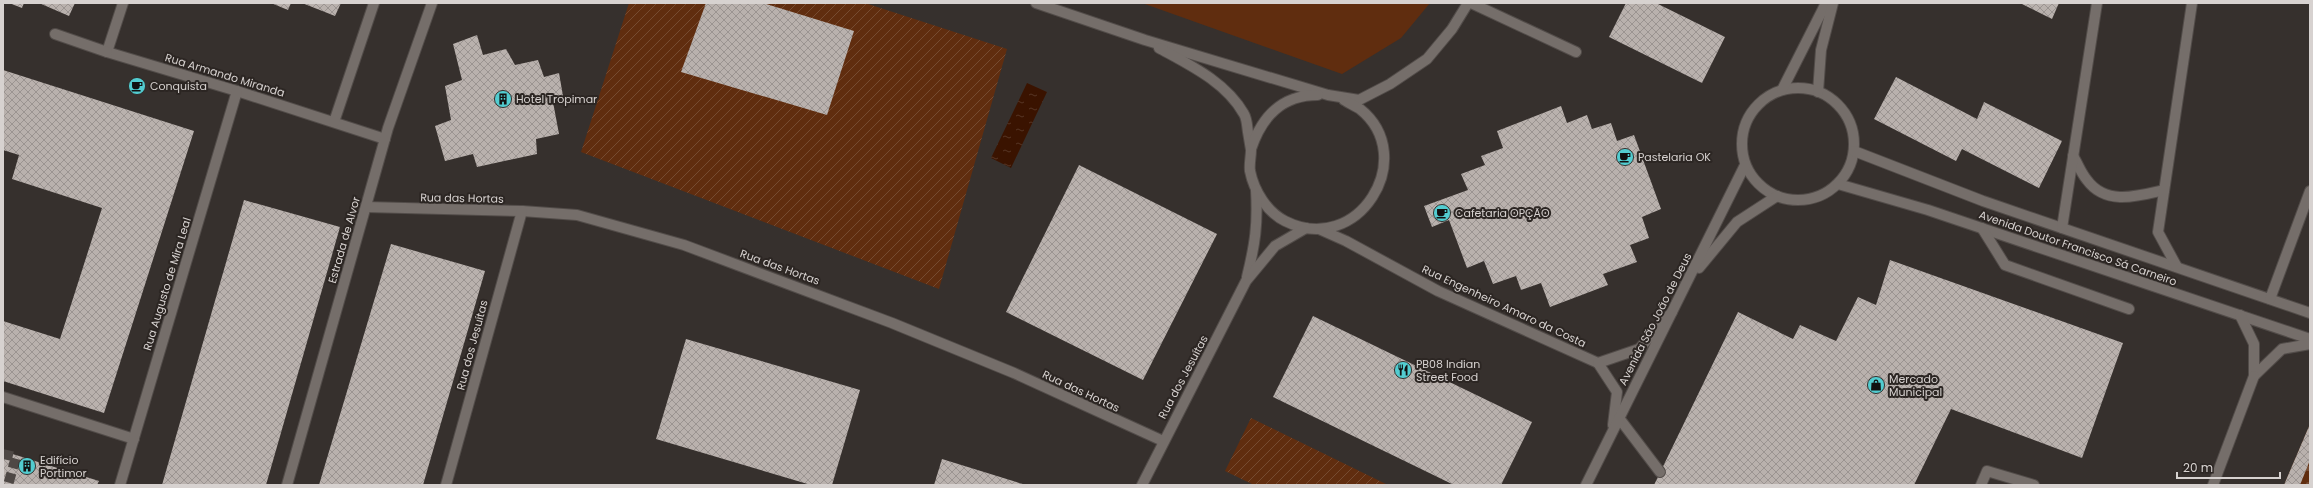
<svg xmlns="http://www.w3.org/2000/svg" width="2313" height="488" font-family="Poppins,sans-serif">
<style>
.grass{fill:#602d0f}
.cemetery{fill:url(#cemetery-stones)}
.garden{fill:url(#garden-furrows)}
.water{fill:url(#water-ripples)}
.building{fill:url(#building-cross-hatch)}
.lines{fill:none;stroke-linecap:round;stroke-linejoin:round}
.minor-tunnel{stroke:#4e4845;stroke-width:10;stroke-dasharray:10 5;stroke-linecap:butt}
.minor-casing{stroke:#524c49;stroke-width:12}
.minor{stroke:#756e6a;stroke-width:10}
.labels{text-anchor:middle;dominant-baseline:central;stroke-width:4;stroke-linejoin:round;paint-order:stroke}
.street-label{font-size:11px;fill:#d7d2d0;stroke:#2c2623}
.poi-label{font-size:11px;fill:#d7d2d0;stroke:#2c2623;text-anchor:start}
</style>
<defs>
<pattern id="cemetery-stones" width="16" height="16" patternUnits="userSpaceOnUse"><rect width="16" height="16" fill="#602d0f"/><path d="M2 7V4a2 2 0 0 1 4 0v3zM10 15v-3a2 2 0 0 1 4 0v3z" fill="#764b31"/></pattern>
<pattern id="garden-furrows" width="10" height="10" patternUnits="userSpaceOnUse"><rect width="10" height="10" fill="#602d0f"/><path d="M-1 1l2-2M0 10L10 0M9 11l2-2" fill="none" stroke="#764b31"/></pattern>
<pattern id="water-ripples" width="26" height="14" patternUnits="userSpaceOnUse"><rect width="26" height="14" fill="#3a1300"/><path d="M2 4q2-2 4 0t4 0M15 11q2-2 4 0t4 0" fill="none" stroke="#563424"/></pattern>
<pattern id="building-cross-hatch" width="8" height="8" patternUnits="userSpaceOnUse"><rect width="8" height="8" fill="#b9b1ad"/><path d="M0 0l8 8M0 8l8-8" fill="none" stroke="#9b9491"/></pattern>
</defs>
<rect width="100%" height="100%" fill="#36302d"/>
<polygon class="grass" points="1142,3 1430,3 1401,38 1342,74"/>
<polygon class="cemetery" points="2310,424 2310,485 2284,485"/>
<g class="garden">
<polygon points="629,3 865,3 1007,49 939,289 581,152"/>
<polygon points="1251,418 1388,485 1254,485 1225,471"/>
</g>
<polygon class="water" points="1027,83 1047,92 1011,168 991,158"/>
<g class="building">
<polygon points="9,3 24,3 22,8"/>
<polygon points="39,3 75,3 69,16"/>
<polygon points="271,3 291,3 288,10"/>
<polygon points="302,3 341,3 335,16"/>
<polygon points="706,3 763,3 854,31 827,115 681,72"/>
<polygon points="1626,3 1656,3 1725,37 1702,83 1609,37"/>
<polygon points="2020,3 2059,3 2052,19"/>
<polygon points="477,35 483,55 506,49 515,65 538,60 544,77 559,73 563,96 553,102 559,134 536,139 537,154 477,167 473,154 445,161 435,126 451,120 445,86 462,80 453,44"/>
<polygon points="3,70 194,131 104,413 3,381 3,321 60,339 102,208 12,179 19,155 3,150"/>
<polygon points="1896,77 1977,119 1984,102 2062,141 2039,188 1962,149 1956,161 1874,119"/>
<polygon points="1561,106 1567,123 1587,115 1592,129 1611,123 1617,141 1634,135 1661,209 1642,217 1649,238 1630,245 1637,262 1603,274 1608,285 1550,307 1541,283 1521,290 1516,276 1493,284 1484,261 1467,268 1449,220 1432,227 1424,206 1468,190 1461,174 1485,165 1481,156 1503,148 1497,131"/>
<polygon points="1079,165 1217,234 1143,380 1006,312"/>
<polygon points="244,200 340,227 266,485 162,485"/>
<polygon points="391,244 485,271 423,485 319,485"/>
<polygon points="1890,260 2123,343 2082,458 1951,409 1914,485 1654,485 1738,312 1793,339 1800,325 1836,341 1858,297 1876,305"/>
<polygon points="1313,316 1532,422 1501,485 1454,485 1273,397"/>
<polygon points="686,339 860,390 832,485 811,485 656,439"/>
<polygon points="2310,424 2310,460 2300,485 2284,485"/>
<polygon points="3,451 99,481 97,485 3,485"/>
<polygon points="942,459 1026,485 934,485"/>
</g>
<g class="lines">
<polyline class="minor-tunnel" points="3,454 16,457 8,485"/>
<g class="minor-casing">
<g id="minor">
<polyline points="123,3 107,52 237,91 385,139"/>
<polyline points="1036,3 1145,40 1328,95 1359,100 1390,84 1427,59 1452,29 1468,3"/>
<polyline points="1471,3 1576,52"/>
<polyline points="55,34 107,52"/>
<path d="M1159,48C1190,65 1226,82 1244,114C1247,119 1247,126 1248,132C1249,138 1250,144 1251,150C1251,157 1249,164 1250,171C1254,191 1267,212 1285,221C1358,258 1420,157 1360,109C1355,106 1349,103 1344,100"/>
<circle cx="1798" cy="144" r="56"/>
<polyline points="1782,90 1826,3"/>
<polyline points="1818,92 1821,50 1833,3"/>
<polyline points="334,122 374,3"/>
<path d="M1251,149C1262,116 1282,95 1318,95"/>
<polyline points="1854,151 1983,201 2310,313"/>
<path d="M2073,156C2078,164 2081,173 2087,180C2106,206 2138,196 2164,190"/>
<polyline points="1838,184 1928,210 2310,339"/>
<polyline points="366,207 522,211 577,215 684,245 892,323 1014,373 1163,441"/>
<polyline points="1982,228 2005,265 2129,309"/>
<polyline points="2062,228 2097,3"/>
<polyline points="1319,229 1346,241 1438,291 1598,363 1639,349 1672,312"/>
<polyline points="2177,267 2158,232 2192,3"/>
<polyline points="1699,268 1737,222 1777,196"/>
<path d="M1247,277C1255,244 1258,225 1256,190"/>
<polyline points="2270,299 2310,191"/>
<polyline points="2240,315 2254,344 2254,376 2282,349 2310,344"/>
<polyline points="1598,363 1617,392 1613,425"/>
<polyline points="3,397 134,439"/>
<polyline points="1619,418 1660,472"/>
<polyline points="120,485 237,91"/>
<polyline points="287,485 388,128 432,3"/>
<polyline points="446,485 522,211"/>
<polyline points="1142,485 1246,281 1275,246 1306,228"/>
<polyline points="1586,485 1745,165"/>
<polyline points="1981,485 1987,471 2034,485"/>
<polyline points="2213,485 2254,376"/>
</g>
</g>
<use href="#minor" class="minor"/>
</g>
<defs>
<g id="cafe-disc" transform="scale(0.9)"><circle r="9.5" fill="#52ccd0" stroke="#2c2623"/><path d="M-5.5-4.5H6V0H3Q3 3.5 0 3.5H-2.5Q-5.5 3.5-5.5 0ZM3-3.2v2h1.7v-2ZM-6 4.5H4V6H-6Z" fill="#111"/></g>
<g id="building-disc" transform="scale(0.9)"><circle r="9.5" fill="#52ccd0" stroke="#2c2623"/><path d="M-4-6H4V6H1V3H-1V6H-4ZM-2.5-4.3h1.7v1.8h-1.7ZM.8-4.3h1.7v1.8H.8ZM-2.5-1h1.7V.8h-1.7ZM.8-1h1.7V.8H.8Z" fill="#111"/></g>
<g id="restaurant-disc" transform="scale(0.9)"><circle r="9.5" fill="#52ccd0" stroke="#2c2623"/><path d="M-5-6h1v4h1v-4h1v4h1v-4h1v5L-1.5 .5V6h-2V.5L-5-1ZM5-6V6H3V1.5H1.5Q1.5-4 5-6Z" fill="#111"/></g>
<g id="shop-disc" transform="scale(0.9)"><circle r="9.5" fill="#52ccd0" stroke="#2c2623"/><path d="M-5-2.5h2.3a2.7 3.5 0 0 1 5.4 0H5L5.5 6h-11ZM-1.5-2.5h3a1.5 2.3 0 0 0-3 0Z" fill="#111"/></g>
</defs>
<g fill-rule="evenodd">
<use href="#cafe-disc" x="137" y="86"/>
<use href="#building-disc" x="503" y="99"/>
<use href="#cafe-disc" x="1625" y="157"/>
<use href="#cafe-disc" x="1442" y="213"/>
<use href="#restaurant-disc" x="1403" y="370"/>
<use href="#shop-disc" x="1876" y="385"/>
<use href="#building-disc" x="27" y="466"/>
</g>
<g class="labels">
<g class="street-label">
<text transform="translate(225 75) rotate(17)">Rua Armando Miranda</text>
<text transform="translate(462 198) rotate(1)">Rua das Hortas</text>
<text transform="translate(344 240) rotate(-74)">Estrada de Alvor</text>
<text transform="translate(2078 248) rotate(19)">Avenida Doutor Francisco Sá Carneiro</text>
<text transform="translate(780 267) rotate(20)">Rua das Hortas</text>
<text transform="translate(167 284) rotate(-73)">Rua Augusto de Mira Leal</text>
<text transform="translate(1504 306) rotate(25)">Rua Engenheiro Amaro da Costa</text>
<text transform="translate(1655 319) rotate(-63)">Avenida São João de Deus</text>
<text transform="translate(472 345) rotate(-75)">Rua dos Jesuítas</text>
<text transform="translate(1183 377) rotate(-62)">Rua dos Jesuítas</text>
<text transform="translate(1081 391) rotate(25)">Rua das Hortas</text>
</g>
<g class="poi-label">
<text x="150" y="86">Conquista</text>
<text x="516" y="99">Hotel Tropimar</text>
<text x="1638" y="157">Pastelaria OK</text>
<text x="1455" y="213">Cafetaria OPÇÃO</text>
<text x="1416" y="364">PB08 Indian<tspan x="1416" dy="13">Street Food</tspan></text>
<text x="1889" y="379">Mercado<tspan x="1889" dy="13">Municipal</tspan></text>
<text x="40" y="460">Edifício<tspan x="40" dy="13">Portimor</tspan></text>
</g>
</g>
<rect width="2313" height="488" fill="none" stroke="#d7d2d0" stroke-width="8"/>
<path d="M2177 472v6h103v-6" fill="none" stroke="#d7d2d0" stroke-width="2"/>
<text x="2183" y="472" font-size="12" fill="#d7d2d0" stroke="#2c2623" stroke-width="3" paint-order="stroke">20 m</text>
</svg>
